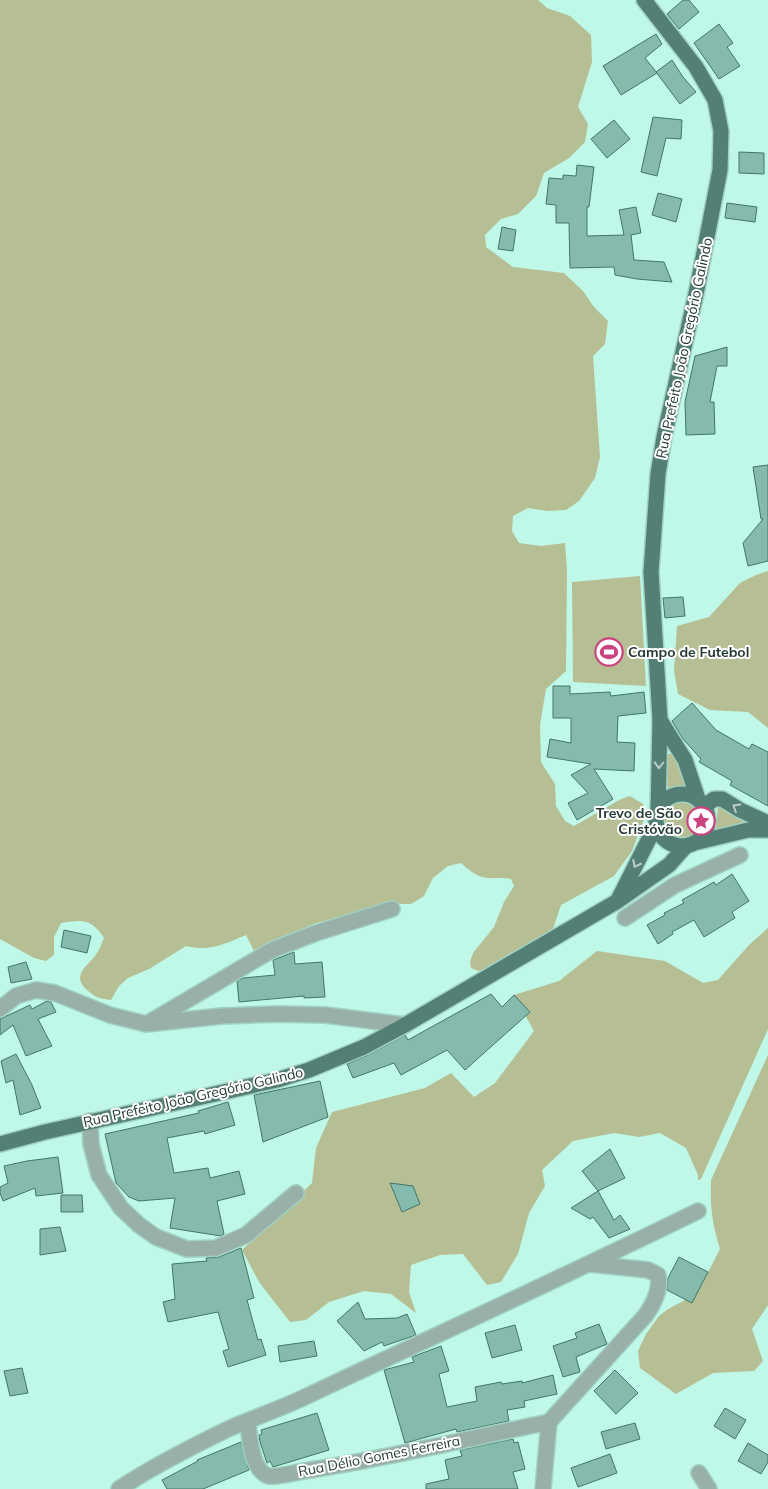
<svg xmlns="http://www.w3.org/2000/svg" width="768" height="1489" font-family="Mulish,sans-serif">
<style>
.green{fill:#b6be93}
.building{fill:#84bbad;stroke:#417669}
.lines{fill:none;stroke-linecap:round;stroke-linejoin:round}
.minor-casing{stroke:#a0d2c4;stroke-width:18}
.major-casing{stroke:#a0d2c4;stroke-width:18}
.minor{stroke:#99b0a9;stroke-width:15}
.major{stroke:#537f74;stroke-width:15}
.oneway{stroke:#baccc7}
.labels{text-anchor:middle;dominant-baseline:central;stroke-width:4;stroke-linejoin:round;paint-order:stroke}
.street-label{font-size:14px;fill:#243a34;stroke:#fff}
.poi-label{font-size:14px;font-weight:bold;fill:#243a34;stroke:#fff;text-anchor:start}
</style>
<rect width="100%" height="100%" fill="#bff8e8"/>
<g class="green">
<path d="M0,0H538L547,8L570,16L591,35L592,62L578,107L588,124L585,142L569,158L544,173L536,196L518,214L501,219L485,235L486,247L513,267L564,273L583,291L594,307L608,321L605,344L593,356L600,457L595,478L579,501L566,510L548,511L528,508L513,516L512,531L519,543L541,546L565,543L567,571L566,671L546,689L540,725L541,762L555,784L556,806L565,821L574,826L621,799L630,796L643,804L646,814L632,851L614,876L561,905L552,932L492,966L479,971L471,968L470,962L473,953L494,927L504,902L514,886L511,879C503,877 498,879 490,878C478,878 470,871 461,863L448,866L433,878L424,896L411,904H390L313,924L255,953L246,935C224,944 210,952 186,946L149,969L128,978L119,986L111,1000C98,998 96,998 86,989C70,974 91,964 97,953C100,948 102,943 104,938C91,918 82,920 61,923L54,937V955L46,961L34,958L0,939Z"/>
<polygon points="768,571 768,728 748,712 710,710 678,694 674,671 677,626 709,617 740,583 756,575"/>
<polygon points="640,576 646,686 573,682 572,582"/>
<polygon points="666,754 672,754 690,786 668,791"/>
<circle cx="682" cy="820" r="18"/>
<polygon points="718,806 758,826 713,836 717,819"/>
<polygon points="768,928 768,1029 701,1179 698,1180 698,1175 686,1148 660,1133 639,1137 614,1133 573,1141 542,1170 545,1186 529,1213 518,1254 501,1282 487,1285 463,1254 440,1255 411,1265 409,1292 416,1313 391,1294 364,1291 329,1302 306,1320 290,1322 259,1282 242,1250 312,1183 316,1148 332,1112 425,1088 451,1073 474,1097 495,1083 534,1031 514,995 559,981 597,951 665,961 703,983 718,980 749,945"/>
<path d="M768,1055V1305L752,1329L763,1361L754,1371L713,1373L676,1394L640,1368L638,1351L646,1334L659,1316L668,1309L685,1300L701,1286L720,1249C712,1223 710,1207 711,1180Z"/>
</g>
<g class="building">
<polygon points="683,0 689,0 699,12 679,29 667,14"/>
<polygon points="719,24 733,43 727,47 740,66 719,79 694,43"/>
<polygon points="656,34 662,44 645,58 657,73 621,95 603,66"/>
<polygon points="672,60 683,77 696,92 680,104 656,72"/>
<polygon points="653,117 682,120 681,139 666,138 657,176 641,172"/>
<polygon points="614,120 630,139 607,158 591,139"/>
<polygon points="739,152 764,153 764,174 739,173"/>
<polygon points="577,165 594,167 589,207 587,207 587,236 624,235 619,210 636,207 641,233 631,235 634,260 664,262 672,282 637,279 615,275 614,267 570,268 569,223 556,223 556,205 546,204 549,178 563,179 563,175 576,176"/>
<polygon points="658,193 682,199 676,222 652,215"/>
<polygon points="727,203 757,207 755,222 725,218"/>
<polygon points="502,227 516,230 513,251 498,249"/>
<polygon points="727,347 727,366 717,366 710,402 714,402 715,434 686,435 685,402 695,356"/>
<polygon points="768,465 768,561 748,566 743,543 763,519 761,519 753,467"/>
<polygon points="683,597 685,616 665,618 663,598"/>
<polygon points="553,686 570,686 570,694 610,692 611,696 644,692 646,713 618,716 617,742 635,743 634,771 594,769 613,799 577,820 568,803 588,793 571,775 591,764 547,757 550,739 571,743 571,718 553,718"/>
<polygon points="692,703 716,730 749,749 752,744 768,752 768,806 730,785 732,781 699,762 701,759 683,739 672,721"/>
<polygon points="732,874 749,901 732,912 735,918 704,937 694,920 672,932 673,934 658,944 647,925 665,915 664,913 684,903 682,900 714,882 716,885"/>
<polygon points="64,930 91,936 87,953 61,947"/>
<polygon points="294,952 295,964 322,962 325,997 304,998 304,996 239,1002 237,981 243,978 275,975 273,960"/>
<polygon points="26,962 32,979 11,983 8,967"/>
<polygon points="491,994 502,1007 514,995 530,1012 465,1070 447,1050 401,1075 394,1063 353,1078 347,1064 368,1055 405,1035 408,1040"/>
<polygon points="47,1001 51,1002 56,1012 38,1019 52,1046 26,1056 13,1025 0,1035 0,1019 30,1005 32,1009"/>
<polygon points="16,1054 32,1085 41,1108 20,1115 13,1080 6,1083 1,1061"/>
<polygon points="320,1081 328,1117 263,1142 254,1095"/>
<polygon points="228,1102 235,1125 205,1134 204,1131 167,1138 174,1173 208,1168 210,1178 239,1171 245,1194 217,1201 224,1234 221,1236 170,1228 175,1198 139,1201 129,1197 116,1183 105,1134 199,1113 198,1111"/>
<polygon points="610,1149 625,1178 598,1191 582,1171"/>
<polygon points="58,1157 63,1193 36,1196 35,1188 3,1201 0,1193 0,1187 8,1183 4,1166 27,1161"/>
<polygon points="390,1183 413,1186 420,1204 402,1212"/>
<polygon points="598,1191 614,1220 620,1215 630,1229 609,1238 593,1217 590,1219 571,1208"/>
<polygon points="61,1195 82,1195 83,1212 61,1212"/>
<polygon points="60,1227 66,1251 40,1255 40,1229"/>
<polygon points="241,1248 254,1298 247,1300 258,1340 261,1339 266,1355 228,1367 223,1351 229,1349 218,1312 168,1322 163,1302 175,1299 172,1264 207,1261 206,1258 219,1257"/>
<polygon points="679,1257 708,1272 692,1303 667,1290 668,1278"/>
<polygon points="358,1302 365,1319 397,1318 407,1314 416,1335 384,1346 382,1342 364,1351 337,1321"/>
<polygon points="599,1324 607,1344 576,1357 580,1372 563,1377 553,1346 577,1338 575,1333"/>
<polygon points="515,1325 522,1350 492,1358 485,1333"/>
<polygon points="314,1341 317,1356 280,1362 278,1346"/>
<polygon points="441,1346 449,1371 439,1374 447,1407 477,1401 475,1387 501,1382 502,1384 522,1381 522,1383 553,1375 557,1394 524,1401 525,1407 507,1410 509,1421 457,1432 456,1429 405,1443 384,1370 414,1362 412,1357"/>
<polygon points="22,1368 28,1393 10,1396 4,1371"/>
<polygon points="615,1370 638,1393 616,1414 594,1391"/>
<polygon points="725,1408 746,1420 735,1439 714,1426"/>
<polygon points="317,1413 329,1450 273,1467 270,1461 267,1463 260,1442 259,1435 262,1434 261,1430"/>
<polygon points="635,1423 640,1439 606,1449 601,1432"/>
<polygon points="513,1439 514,1443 518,1442 525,1469 513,1472 518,1489 426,1489 426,1484 449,1479 445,1460 462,1456 460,1450"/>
<polygon points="241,1442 249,1470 203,1489 167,1489 162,1480 198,1461 197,1460"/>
<polygon points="748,1443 768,1455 768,1462 761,1474 738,1461"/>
<polygon points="610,1454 617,1473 578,1487 571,1468"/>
</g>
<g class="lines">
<g class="minor-casing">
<g id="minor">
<polyline points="625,918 675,885 740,855"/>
<polyline points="0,1009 16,996 36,990 55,993 110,1015 146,1024 222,1016 278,1014 325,1015 405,1025"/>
<polyline points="150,1022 272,950 316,933 392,909"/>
<polyline points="90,1121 91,1144 99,1175 121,1208 139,1225 156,1237 187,1249 216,1248 246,1235 296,1193"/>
<path d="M248,1422C249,1436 252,1472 269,1476C277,1478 300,1471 310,1470C390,1458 470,1438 549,1422"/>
<polyline points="699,1473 709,1489"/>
<path d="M119,1489C153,1466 191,1447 228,1429C253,1418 280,1409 305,1397C436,1335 568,1275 698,1211"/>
<path d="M543,1489L549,1422L645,1316C653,1305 661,1289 658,1275L648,1270L590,1264"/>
</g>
</g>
<g class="major-casing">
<g id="major">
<polyline points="644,0 696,67 715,100 721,131 720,170 697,289 664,437 658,474 651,572 660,720 658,810"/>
<polyline points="660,720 685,760 698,799"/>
<circle cx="682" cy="820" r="26"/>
<polyline points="705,806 714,799 722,799 740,810 768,823"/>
<polyline points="698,842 748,830 768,830"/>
<polyline points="618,900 656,825"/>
<polyline points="0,1144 45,1132 277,1080 309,1070 364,1047 405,1025 616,902 669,865 685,847"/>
</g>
</g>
<use href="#minor" class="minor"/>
<use href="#major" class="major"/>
</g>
<defs><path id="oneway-chevron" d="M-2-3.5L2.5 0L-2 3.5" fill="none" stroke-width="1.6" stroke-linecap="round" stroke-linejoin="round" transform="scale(1.25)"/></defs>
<g class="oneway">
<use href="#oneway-chevron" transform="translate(659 765) rotate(92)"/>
<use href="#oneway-chevron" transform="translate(736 807) rotate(-149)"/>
<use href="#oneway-chevron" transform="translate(636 864) rotate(117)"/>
</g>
<defs>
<g id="stadium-ring" transform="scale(1.4375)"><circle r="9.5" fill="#fff" stroke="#cb4380" stroke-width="1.5"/><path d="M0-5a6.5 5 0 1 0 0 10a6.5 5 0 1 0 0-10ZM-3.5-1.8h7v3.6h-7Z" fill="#cb4380"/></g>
<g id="sight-ring" transform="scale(1.4375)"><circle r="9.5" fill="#fff" stroke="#cb4380" stroke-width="1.5"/><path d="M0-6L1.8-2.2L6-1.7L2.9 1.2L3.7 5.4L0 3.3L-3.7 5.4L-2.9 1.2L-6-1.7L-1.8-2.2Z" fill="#cb4380"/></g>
</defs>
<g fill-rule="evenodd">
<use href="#stadium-ring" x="609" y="652"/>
<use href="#sight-ring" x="701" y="821"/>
</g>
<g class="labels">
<g class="street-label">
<text transform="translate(684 348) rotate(-78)">Rua Prefeito João Gregório Galindo</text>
<text transform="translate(193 1097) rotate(-13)">Rua Prefeito João Gregório Galindo</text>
<text transform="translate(379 1456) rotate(-11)">Rua Délio Gomes Ferreira</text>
</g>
<g class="poi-label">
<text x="628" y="652">Campo de Futebol</text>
<text x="682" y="813" text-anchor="end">Trevo de São<tspan x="682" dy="16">Cristóvão</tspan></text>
</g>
</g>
</svg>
